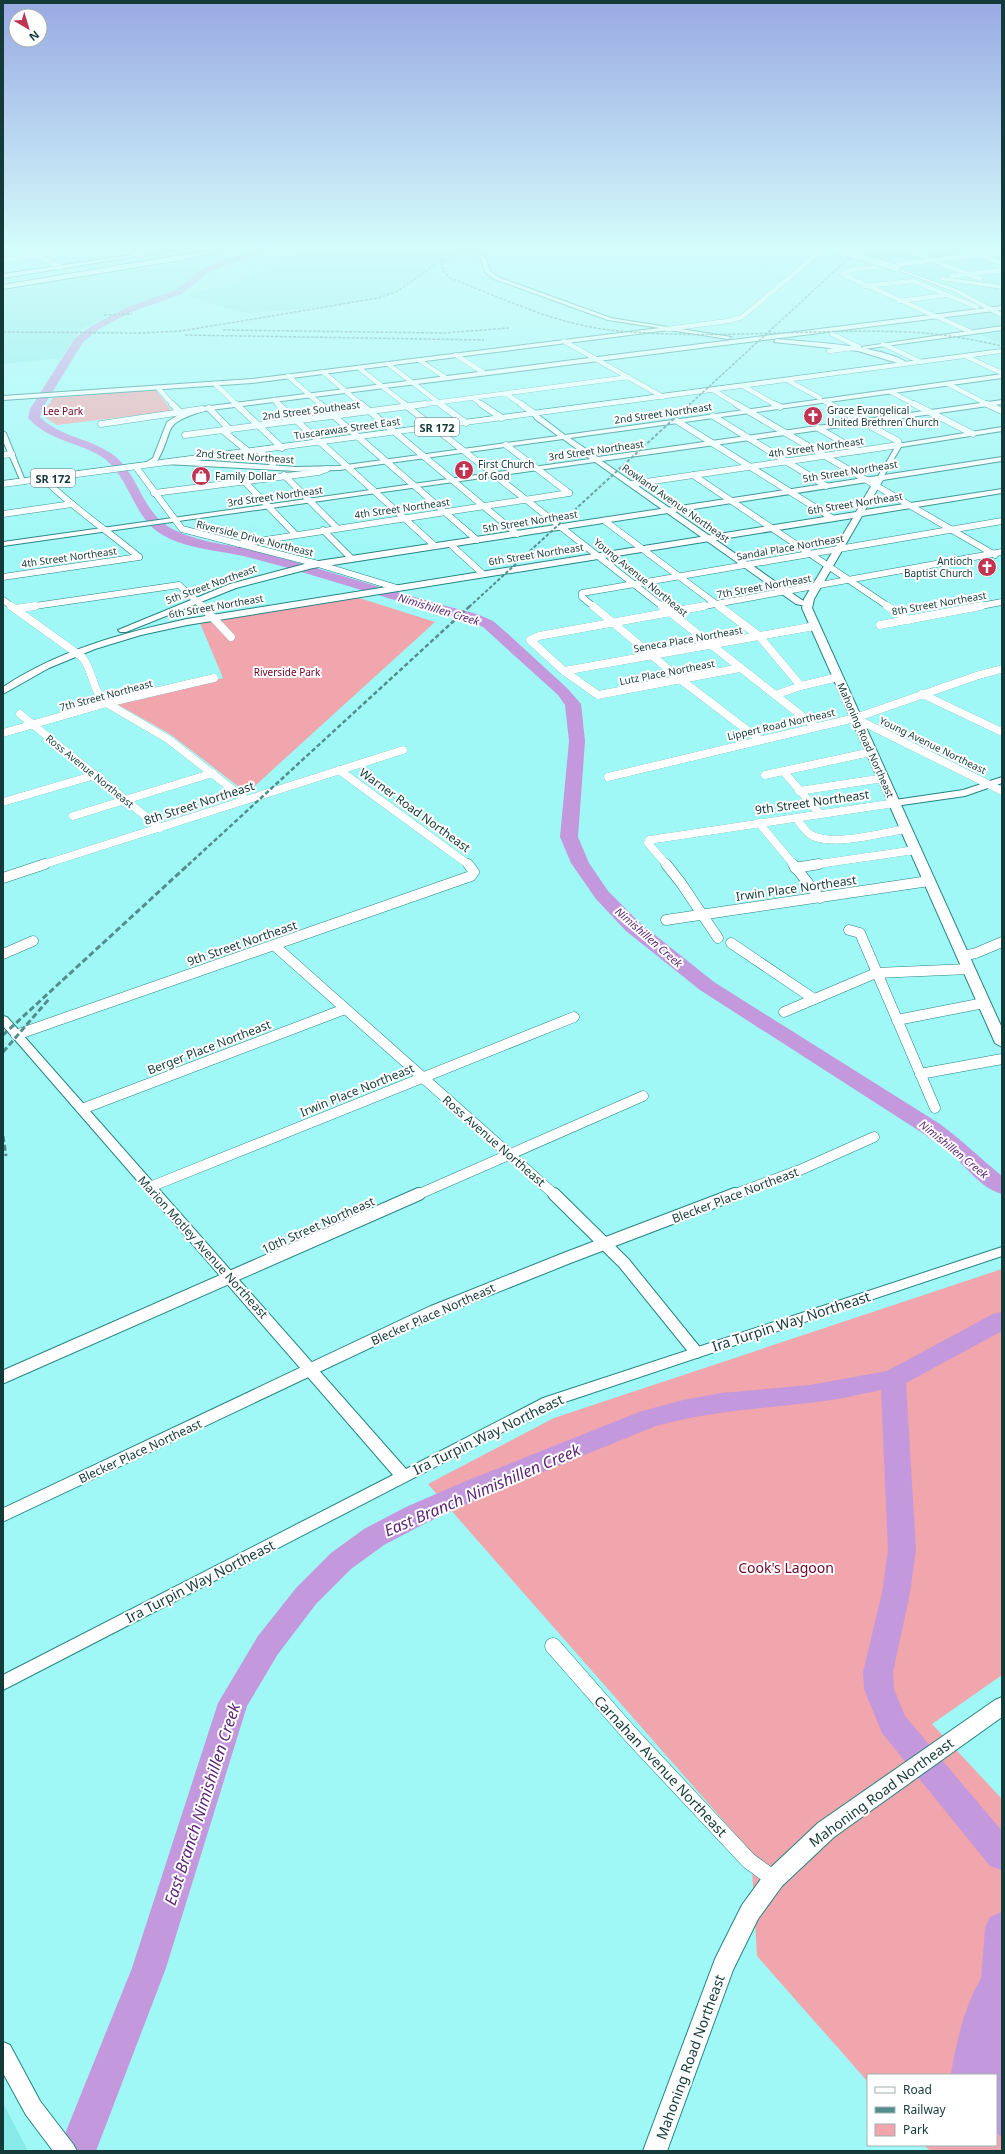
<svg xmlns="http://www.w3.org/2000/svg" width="1005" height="2154" font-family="'Noto Sans',sans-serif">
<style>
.built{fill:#88eae8}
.green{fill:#f1a5ac}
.water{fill:#c498dc}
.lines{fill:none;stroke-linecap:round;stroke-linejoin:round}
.river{fill:#c498dc;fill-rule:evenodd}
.minor-far5-casing{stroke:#258482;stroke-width:5}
.minor-far4-casing{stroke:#258482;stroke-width:7}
.minor-far3-casing{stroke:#258482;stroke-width:8}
.minor-far2-casing{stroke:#258482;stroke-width:11}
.minor-far1-casing{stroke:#258482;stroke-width:14}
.minor-casing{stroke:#258482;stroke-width:17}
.tertiary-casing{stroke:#258482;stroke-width:2}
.secondary-casing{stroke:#258482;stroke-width:2}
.primary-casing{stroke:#258482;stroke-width:1}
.motorway-casing{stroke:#258482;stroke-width:2}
.minor-far5{stroke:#fff;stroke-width:4.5}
.minor-far4{stroke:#fff;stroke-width:6}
.minor-far3{stroke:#fff;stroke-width:8}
.minor-far2{stroke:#fff;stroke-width:10}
.minor-far1{stroke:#fff;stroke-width:12}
.minor{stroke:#fff;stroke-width:16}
.tertiary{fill:#fff;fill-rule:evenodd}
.secondary{fill:#fff;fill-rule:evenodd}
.primary{fill:#fff;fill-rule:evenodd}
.motorway{fill:#fff;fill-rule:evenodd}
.rail-far3{stroke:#528e8d;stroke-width:1.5;stroke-dasharray:3 1.5;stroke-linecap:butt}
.rail-far2{stroke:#528e8d;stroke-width:2;stroke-dasharray:3.5 2;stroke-linecap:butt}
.rail-far1{stroke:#528e8d;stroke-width:2.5;stroke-dasharray:4.5 2.5;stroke-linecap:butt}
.rail{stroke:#528e8d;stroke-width:3;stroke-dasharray:6 3;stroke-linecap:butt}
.primary-bridge-casing{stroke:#258482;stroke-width:8;stroke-linecap:butt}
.primary-bridge{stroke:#fff;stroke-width:7}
.labels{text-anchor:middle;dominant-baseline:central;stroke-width:4;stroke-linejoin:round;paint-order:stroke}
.far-street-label{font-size:10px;fill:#133938;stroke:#fff}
.far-poi-label{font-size:10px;fill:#133938;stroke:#fff;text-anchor:start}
.far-park-label{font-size:10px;fill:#700525;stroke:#fff}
.shield{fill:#fff;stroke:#5a7474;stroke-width:1}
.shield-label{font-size:11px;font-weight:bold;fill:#133938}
.far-water-label{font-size:11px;font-style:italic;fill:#5d2676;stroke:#fff}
.street-label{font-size:12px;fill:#133938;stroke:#fff}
.near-street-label{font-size:14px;fill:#133938;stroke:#fff}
.near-park-label{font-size:14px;fill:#700525;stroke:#fff}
.near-water-label{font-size:16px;font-style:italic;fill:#5d2676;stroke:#fff}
</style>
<rect width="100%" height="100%" fill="#a0f8f6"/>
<g class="built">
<polygon points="312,246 454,246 459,248 397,290 379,297 352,303 302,309 248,313 225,308 187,295 257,276 304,248"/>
<polygon points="869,246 1002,246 1002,344 940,317 994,310 950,286 859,254"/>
<polygon points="182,262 206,265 174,292 110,314 79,331 61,358 3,364 3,291"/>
<polygon points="3,2103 28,2151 3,2151"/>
</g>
<g class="green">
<polygon points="156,390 172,411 57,425 46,418 44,411 53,398"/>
<polygon points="356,597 435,622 247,793 170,734 117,704 223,678 200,623"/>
<polygon points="1002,1269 1002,1675 932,1724 1002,1799 1002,2151 930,2151 924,2145 996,2145 996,2075 868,2075 868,2082 757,1956 751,1852 428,1484 554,1418"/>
</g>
<path class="water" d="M983,1975L1002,1984V2138L996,2132V2075H953L951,2073C957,2039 965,2004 983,1975Z"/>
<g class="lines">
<g class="river">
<path d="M264,246H275L211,271L182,294L131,312L99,329L83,342L42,409L40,417C60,437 89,438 112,454C138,472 141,510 169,527C196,543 232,544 262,553C334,572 405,596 477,614L493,621L507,633L568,689L581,704L585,741L578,837L589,863L608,891L640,923L714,982L940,1124C962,1140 981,1159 1002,1176V1194C980,1188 966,1166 949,1152C941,1146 933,1140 924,1134L700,990L626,931L596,899L571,863L560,837L569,741L565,705L558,695L483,627L467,620C394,602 324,577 251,558C222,550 184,550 158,532C133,514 129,478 105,459C81,442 51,442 30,420L28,418L30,409L75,338L93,325L125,308L176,290L205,267Z"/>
<path d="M1002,1312V1331L906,1383L916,1550L910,1593L893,1672L894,1689L905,1716L1002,1831V1870L990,1866L882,1733L864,1689L863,1672L882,1593L888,1550L881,1390C857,1395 832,1401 808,1403C756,1409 706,1412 656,1426L486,1495L426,1523L384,1545L351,1569L316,1604L278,1654L247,1706L166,1968L96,2151H58L132,1968L218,1703L258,1636L296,1588L331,1553L364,1529L406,1507L466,1481L639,1412L683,1400L721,1393L810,1385L887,1371L993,1314Z"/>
<polygon points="1002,1912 1002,1996 998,1998 986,1993 981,1981 985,1928 990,1917"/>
</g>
<g class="minor-far5-casing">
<g id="minor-far5">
<polyline points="16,246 61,267"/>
<polyline points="118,246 140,255"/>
<polyline points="957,246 1002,263"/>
<polyline points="900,247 980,279"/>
<polyline points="3,260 101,246"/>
<polyline points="951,276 1002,270"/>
<polyline points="865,286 913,281 977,307"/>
<polyline points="899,301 946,295"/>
<polyline points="667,329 728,321 742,317 822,250"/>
<polyline points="971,332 842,274 851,270 1002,252"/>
<polyline points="832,334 859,347"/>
<polyline points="564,341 663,397"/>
<polyline points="883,344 921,362"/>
<polyline points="829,351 853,348"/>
<polyline points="456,355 484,373"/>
<polyline points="965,356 1002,373"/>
<polyline points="419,360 446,378"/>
<polyline points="388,364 442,405"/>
<polyline points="359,368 406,405"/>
<polyline points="323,372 362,405"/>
<polyline points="288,376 321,405"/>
<polyline points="787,380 820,398"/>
<polyline points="215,384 237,405"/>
<polyline points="948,384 989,405"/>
<polyline points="743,386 776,405"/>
<polyline points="158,388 173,405"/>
<polyline points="713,390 738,405"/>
<polyline points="891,392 916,405"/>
<polyline points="506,394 523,405"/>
<polyline points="473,398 483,405"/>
<polyline points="274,400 279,405"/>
<polyline points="824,401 831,405"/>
<polyline points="418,405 629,377"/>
</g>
</g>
<g class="minor-far4-casing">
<g id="minor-far4">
<polyline points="172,404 180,412"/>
<polyline points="236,404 282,448"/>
<polyline points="278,404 435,546"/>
<polyline points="320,404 477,540"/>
<polyline points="361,404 517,534"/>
<polyline points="404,404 663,607"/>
<polyline points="440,404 466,423"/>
<polyline points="481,404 502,418"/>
<polyline points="521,404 535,414"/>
<polyline points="736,404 995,555"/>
<polyline points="774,404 780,407"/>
<polyline points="914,404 973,434"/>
<polyline points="987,404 1002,411"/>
<polyline points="209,408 230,430"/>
<polyline points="713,416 826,486"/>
<polyline points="677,421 832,518"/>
<polyline points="101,424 202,409"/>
<polyline points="818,428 858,451"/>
<polyline points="223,431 249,452"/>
<polyline points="185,435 425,404"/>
<polyline points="506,445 569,493"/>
<polyline points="260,451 273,464"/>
<polyline points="3,455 12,454"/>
<polyline points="136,467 182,529 318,564 397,588"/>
<polyline points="284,475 337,528"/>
<polyline points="693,475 889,607"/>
<path d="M44,479C73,508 108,531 139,557"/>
<polyline points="244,481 295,534"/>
<polyline points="632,484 899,445 898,441 829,404"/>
<polyline points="154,493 319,472 327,469"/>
<polyline points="3,514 72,504"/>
<polyline points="605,521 720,607"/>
<polyline points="323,530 352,559"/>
<polyline points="239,544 569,493"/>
<polyline points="450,544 483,574"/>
<polyline points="3,577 139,557"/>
<polyline points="3,600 13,607"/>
<polyline points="28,607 179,585 203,607"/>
<polyline points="594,607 582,597 582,593 1002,521"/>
<polyline points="699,607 1002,552"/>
<polyline points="975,607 1002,602"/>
</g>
</g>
<g class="minor-far3-casing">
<g id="minor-far3">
<path d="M11,606L82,657C93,670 92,688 103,701L168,739L246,800"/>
<polyline points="202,606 231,637"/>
<polyline points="593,606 680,679 760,740"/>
<polyline points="662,606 816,727"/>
<polyline points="704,606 539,636 530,640 564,671 598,695 740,668"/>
<polyline points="719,606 759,636 801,686"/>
<polyline points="887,606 908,620"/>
<polyline points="15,609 35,606"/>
<polyline points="880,625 981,606"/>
<polyline points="564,671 815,626"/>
<polyline points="922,694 1002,732"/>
<polyline points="775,695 801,686 838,677"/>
<polyline points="20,714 160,828"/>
<polyline points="855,718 1002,791"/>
<polyline points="3,733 107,703 214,678"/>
<polyline points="339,770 469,865"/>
<polyline points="784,772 820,814"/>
<polyline points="765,775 871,752"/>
<polyline points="608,777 855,718 979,675 1002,669"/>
<polyline points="799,791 884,778"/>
<polyline points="3,802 95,775"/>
<polyline points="73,816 213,773"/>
<path d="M796,818C801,824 806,833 813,836C836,846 881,833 906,829"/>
<polyline points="759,823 794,865"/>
<polyline points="42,865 403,750"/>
<polyline points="667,865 648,843 649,840 895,803"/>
<polyline points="812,865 915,850"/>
</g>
</g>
<g class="minor-far2-casing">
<g id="minor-far2">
<polyline points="666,864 681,883 718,938"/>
<polyline points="793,864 820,898"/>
<polyline points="795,868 819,864"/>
<polyline points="3,878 45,864"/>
<polyline points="666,920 929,881"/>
<polyline points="849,930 860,933 935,1108"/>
<polyline points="731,943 814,999"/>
<polyline points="275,946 555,1195"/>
<polyline points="3,954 33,941"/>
<polyline points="963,956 976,953 1002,942"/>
<polyline points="784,1012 876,973 969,969"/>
<polyline points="897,1020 984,1003"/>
<polyline points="16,1035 471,876 474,872 468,864"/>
<polyline points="920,1074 1002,1059"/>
<polyline points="82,1109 345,1009"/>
<polyline points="150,1187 574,1017"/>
<polyline points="417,1195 643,1096"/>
<polyline points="733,1195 800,1170 874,1137"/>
</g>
</g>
<g class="minor-far1-casing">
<g id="minor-far1">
<polyline points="554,1194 624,1263 696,1352"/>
<polyline points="3,1377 419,1194"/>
<polyline points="3,1515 432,1312 567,1258 735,1194"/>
</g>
</g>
<g class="minor-casing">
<polyline id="minor" points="553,1646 631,1735 749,1861 774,1879"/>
</g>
<g class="tertiary-casing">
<g id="tertiary">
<polygon points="191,246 200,246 3,278 3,274"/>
<polygon points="457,246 462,246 485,256 490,271 498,277 611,318 731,337 728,339 669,330 252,383 3,400 3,396 252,379 660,328 608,320 494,279 485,272 481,258"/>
<path d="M1002,306V310L203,411C160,425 176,427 158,460L145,467L140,466L153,458L167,422L178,415L202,407Z"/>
<polygon points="1002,326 1002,330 864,349 861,347"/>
<path d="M776,339C808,342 885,345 909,364L904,365L858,351L774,342Z"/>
<polygon points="1002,374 1002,378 570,438 598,457 1002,400 1002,404 602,461 802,600 810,603 810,607 796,604 595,462 3,546 3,542 590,459 563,439 339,470 296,471 165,464 165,462 167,461 210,461 296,467 339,466 558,436 535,419 532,414 535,412 565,435"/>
<polygon points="1002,427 1002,431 901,447 882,479 877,478 897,444"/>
<polygon points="3,431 6,433 26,483 21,482 3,441"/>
<polygon points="1002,777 1002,783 965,796 895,806 890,803 895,800 963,790"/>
<polygon points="3,1016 7,1017 406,1469 543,1398 1002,1247 1002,1256 553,1406 3,1690 3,1675 393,1475 3,1026"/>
<polygon points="3,2042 10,2045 40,2101 73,2144 77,2151 53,2151 26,2115 3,2073"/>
</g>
</g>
<g class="secondary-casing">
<g id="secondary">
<path d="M1002,457V461L883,480L865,510L1002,489V493L862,516L814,599L812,608L1002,1028V1047L995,1043L802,608L804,599L853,518L187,625L141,635L95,649L49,668L3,694V687C59,650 122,633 187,619L856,512L874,481L313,568L236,588L126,632H120L118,630L230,584L312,562Z"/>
<polygon points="1002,1697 1002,1717 834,1837 782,1886 758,1919 733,1970 667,2151 643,2151 715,1959 742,1905 766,1872 818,1823 995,1700"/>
</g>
</g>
<g class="primary-casing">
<g id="primary">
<polygon points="894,267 959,290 1002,313 1002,318 955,292 894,269"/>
<polygon points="942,277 1002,285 1002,289 940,280 940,278"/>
<polygon points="1002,349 1002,353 3,487 3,481"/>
</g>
</g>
<g class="motorway-casing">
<polygon id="motorway" points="235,246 249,246 175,261 3,289 3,285"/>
</g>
<use href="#minor-far5" class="minor-far5"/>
<use href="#minor-far4" class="minor-far4"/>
<use href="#minor-far3" class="minor-far3"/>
<use href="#minor-far2" class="minor-far2"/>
<use href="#minor-far1" class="minor-far1"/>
<use href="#minor" class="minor"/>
<use href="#tertiary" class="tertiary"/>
<use href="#secondary" class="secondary"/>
<use href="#primary" class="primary"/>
<use href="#motorway" class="motorway"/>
<g class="rail-far3">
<path d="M465,246L442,264L443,270L450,278C502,298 555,324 610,330C709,341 808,328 906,332C939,333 971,339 1002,346"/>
<polyline points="104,315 132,314"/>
<polyline points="223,330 444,333 509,328"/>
<polyline points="3,332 140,333 182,331 378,298 398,291 445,258"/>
<polyline points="185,335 484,340"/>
<polyline points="689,405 862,246"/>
</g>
<polyline class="rail-far2" points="469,607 690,404"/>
<polyline class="rail-far1" points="188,865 470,606"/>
<g class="rail">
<polyline points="3,1035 189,864"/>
<polyline points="3,1052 49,999"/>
<polyline points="3,1136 6,1156"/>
</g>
<g class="primary-bridge-casing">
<polyline id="primary-bridge" points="827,246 896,268"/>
</g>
<use href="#primary-bridge" class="primary-bridge"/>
</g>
<linearGradient id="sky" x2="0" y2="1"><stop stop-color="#99a9e3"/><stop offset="0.45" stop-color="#d4fcfb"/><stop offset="1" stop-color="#d4fcfb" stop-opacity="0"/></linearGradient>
<rect width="1005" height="547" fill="url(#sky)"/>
<defs>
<g id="church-disc" transform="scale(1)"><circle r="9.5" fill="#c23251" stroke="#fff"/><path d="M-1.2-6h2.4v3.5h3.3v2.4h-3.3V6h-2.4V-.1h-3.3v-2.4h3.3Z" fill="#fff"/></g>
<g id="shop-disc" transform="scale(1)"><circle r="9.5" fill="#c23251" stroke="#fff"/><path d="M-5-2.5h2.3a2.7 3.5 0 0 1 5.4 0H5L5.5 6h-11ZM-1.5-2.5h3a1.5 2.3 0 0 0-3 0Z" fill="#fff"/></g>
</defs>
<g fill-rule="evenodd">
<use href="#church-disc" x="813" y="416"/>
<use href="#church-disc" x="464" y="470"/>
<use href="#shop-disc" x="201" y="476"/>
<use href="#church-disc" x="987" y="567"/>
</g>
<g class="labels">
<g class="far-street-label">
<text transform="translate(311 410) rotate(-7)">2nd Street Southeast</text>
<text transform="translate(663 413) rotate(-8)">2nd Street Northeast</text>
<text transform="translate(347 428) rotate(-8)">Tuscarawas Street East</text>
<text transform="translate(816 447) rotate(-8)">4th Street Northeast</text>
<text transform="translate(596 450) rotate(-8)">3rd Street Northeast</text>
<text transform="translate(245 456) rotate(4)">2nd Street Northeast</text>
<text transform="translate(850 471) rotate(-9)">5th Street Northeast</text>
<text transform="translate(275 496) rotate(-8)">3rd Street Northeast</text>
<text transform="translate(676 503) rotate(35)">Rowland Avenue Northeast</text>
<text transform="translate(855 503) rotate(-9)">6th Street Northeast</text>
<text transform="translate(402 508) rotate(-8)">4th Street Northeast</text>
<text transform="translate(530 521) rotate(-9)">5th Street Northeast</text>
<text transform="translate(255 538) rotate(14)">Riverside Drive Northeast</text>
<text transform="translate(790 547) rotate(-10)">Sandal Place Northeast</text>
<text transform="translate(536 554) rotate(-9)">6th Street Northeast</text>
<text transform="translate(69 557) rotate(-8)">4th Street Northeast</text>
<text transform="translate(641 577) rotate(39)">Young Avenue Northeast</text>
<text transform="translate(211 584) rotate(-20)">5th Street Northeast</text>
<text transform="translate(764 586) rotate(-10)">7th Street Northeast</text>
<text transform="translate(939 603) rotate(-10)">8th Street Northeast</text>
<text transform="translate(216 606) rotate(-10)">6th Street Northeast</text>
<text transform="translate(688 639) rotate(-10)">Seneca Place Northeast</text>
<text transform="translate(667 672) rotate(-11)">Lutz Place Northeast</text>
<text transform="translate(106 695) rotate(-15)">7th Street Northeast</text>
<text transform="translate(781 724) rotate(-13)">Lippert Road Northeast</text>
<text transform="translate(866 740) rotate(66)">Mahoning Road Northeast</text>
<text transform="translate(933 745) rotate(26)">Young Avenue Northeast</text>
<text transform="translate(90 771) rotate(39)">Ross Avenue Northeast</text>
</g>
<g class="far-poi-label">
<text x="827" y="410">Grace Evangelical<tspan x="827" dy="12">United Brethren Church</tspan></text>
<text x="478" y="464">First Church<tspan x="478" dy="12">of God</tspan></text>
<text x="215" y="476">Family Dollar</text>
<text x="973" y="561" text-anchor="end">Antioch<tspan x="973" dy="12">Baptist Church</tspan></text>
</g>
<g class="far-park-label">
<text x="63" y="411">Lee Park</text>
<text x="287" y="672">Riverside Park</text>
</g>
<g class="shield">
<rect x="415" y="418" width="44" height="18" rx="3"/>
<rect x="31" y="469" width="44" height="18" rx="3"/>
</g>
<g class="shield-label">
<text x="437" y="427">SR 172</text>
<text x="53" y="478">SR 172</text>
</g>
<g class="far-water-label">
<text transform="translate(439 609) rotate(17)">Nimishillen Creek</text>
<text transform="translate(649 937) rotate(41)">Nimishillen Creek</text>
<text transform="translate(954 1149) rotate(39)">Nimishillen Creek</text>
</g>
<g class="street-label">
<text transform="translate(812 802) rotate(-8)">9th Street Northeast</text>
<text transform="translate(199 803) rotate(-18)">8th Street Northeast</text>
<text transform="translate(415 810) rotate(36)">Warner Road Northeast</text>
<text transform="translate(796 888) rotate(-8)">Irwin Place Northeast</text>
<text transform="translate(242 943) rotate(-19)">9th Street Northeast</text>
<text transform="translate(209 1047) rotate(-21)">Berger Place Northeast</text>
<text transform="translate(357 1090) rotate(-22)">Irwin Place Northeast</text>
<text transform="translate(494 1141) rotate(41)">Ross Avenue Northeast</text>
<text transform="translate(735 1195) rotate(-21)">Blecker Place Northeast</text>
<text transform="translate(318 1225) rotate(-24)">10th Street Northeast</text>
<text transform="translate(203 1247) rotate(48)">Marion Motley Avenue Northeast</text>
<text transform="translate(433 1314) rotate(-24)">Blecker Place Northeast</text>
<text transform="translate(140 1451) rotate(-25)">Blecker Place Northeast</text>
</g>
<g class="near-street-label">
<text transform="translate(791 1321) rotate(-18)">Ira Turpin Way Northeast</text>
<text transform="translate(488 1434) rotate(-26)">Ira Turpin Way Northeast</text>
<text transform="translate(200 1581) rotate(-27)">Ira Turpin Way Northeast</text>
<text transform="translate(661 1766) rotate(47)">Carnahan Avenue Northeast</text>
<text transform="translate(881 1792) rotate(-36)">Mahoning Road Northeast</text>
<text transform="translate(690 2057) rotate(-70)">Mahoning Road Northeast</text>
</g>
<g class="near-park-label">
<text x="786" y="1567">Cook's Lagoon</text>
</g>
<g class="near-water-label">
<text transform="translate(482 1490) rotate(-23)">East Branch Nimishillen Creek</text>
<text transform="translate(202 1804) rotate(-72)">East Branch Nimishillen Creek</text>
</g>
</g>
<rect width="1005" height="2154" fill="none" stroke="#133938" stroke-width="8"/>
<rect x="867" y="2074" width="130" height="72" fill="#ffffff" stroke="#a1b0af"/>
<rect x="875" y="2087" width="20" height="6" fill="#ffffff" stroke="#a1b0af"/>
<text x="903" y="2094" font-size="12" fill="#133938">Road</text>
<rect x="875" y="2107" width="20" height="6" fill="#528e8d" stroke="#a1b0af"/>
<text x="903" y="2114" font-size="12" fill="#133938">Railway</text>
<rect x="875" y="2124" width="20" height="12" fill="#f1a5ac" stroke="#a1b0af"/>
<text x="903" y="2134" font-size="12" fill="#133938">Park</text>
<g transform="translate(28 28) rotate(142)"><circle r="19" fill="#ffffff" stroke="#a1b0af"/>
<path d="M0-3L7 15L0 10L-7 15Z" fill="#c23251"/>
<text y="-6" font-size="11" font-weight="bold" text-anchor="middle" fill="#133938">N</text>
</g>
</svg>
